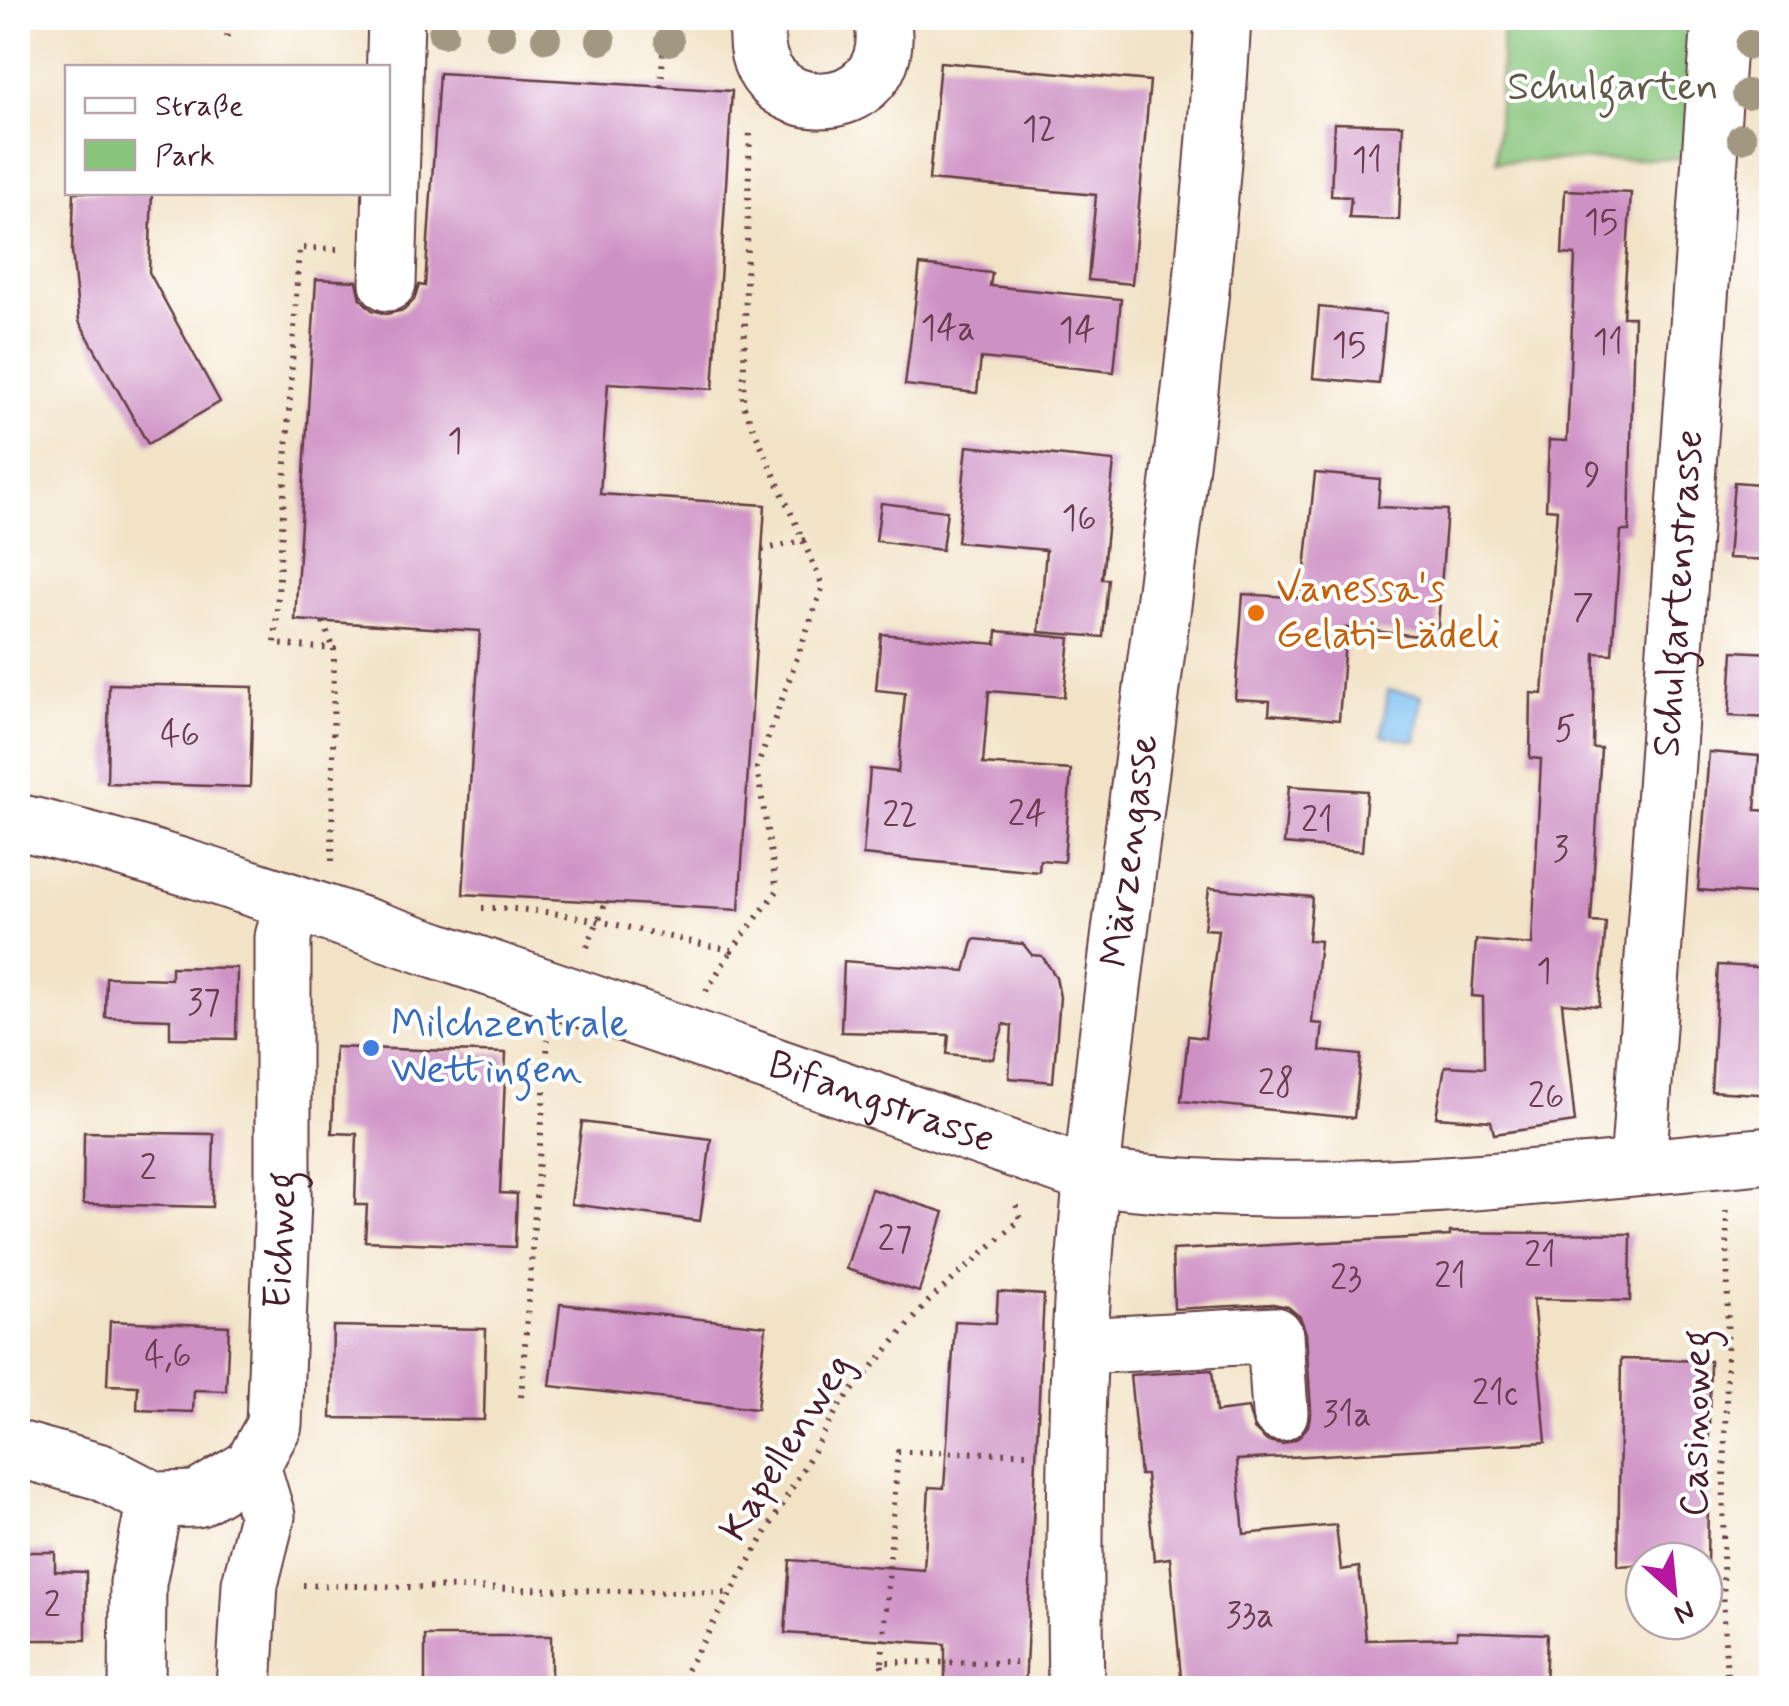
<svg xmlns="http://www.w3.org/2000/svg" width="1789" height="1706" font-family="Mynerve,sans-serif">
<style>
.green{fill:#88c57b;stroke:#697253;stroke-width:2.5}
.water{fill:#7cbff2;stroke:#636f8e;stroke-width:2.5}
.building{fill:#ce91c4}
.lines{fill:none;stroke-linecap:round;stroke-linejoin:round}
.minor-casing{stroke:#633c42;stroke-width:59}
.path{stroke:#633c42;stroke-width:6;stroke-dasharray:2.5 8;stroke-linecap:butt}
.minor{stroke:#fff;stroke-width:55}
.tree{fill:#a29781}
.food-dot{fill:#e8710a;stroke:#fff;stroke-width:4}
.shop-dot{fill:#3f7fe0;stroke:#fff;stroke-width:4}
.labels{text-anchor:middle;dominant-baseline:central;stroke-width:8;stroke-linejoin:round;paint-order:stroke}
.number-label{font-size:35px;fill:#6b3c51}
.park-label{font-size:40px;fill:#605947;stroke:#fff}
.food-label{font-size:40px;fill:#c56008;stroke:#fff;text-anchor:start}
.street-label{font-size:40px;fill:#4a1f2b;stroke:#fff}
.shop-label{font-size:40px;fill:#366cbe;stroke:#fff;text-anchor:start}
</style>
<rect width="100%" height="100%" fill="#fff"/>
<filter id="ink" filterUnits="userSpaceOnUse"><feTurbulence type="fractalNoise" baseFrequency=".01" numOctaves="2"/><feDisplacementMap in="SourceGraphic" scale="20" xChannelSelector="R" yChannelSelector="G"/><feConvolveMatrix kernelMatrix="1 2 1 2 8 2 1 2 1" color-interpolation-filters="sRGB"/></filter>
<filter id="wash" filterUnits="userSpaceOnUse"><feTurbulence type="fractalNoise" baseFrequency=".0048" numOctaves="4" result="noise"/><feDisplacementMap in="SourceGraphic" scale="40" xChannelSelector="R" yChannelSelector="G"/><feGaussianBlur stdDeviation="2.25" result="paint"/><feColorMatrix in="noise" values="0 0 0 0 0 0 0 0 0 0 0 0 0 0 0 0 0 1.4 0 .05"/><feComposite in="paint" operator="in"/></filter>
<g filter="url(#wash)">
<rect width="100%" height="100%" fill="#f2e3c7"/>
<polygon class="green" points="1503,18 1695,18 1685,158 1496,162"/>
<polygon class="water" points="1388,690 1422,695 1416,741 1382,736"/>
<g id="blocks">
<g class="building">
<polygon points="940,62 1150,81 1132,284 1088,280 1096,195 929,180"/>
<polygon points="439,73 732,91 713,389 608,383 600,494 765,505 739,910 463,894 480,631 295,620 316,279 357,281 361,299 372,310 386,314 404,310 414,300 419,285 425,286"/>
<polygon points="1334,123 1403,125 1399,220 1349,218 1351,197 1331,196"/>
<polygon points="1565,190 1631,193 1623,317 1634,317 1629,531 1621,531 1612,654 1595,653 1593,748 1601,748 1591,922 1606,923 1599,1006 1562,1003 1575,1122 1494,1134 1491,1121 1436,1117 1445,1066 1484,1068 1483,997 1472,996 1476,940 1532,945 1541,759 1530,758 1531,693 1543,694 1557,510 1546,509 1549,440 1567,441 1575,255 1562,254"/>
<polygon points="74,192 152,192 149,272 220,402 148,444 79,321 72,251"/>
<polygon points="920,265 992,273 990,286 1121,299 1114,372 981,358 977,393 905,385"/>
<polygon points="1319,307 1386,314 1379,384 1313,378"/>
<polygon points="967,446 1114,461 1102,579 1108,579 1103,637 1039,632 1046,550 957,542"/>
<polygon points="1315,473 1380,479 1378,507 1447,510 1437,638 1346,628 1339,720 1269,714 1270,701 1235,699 1243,594 1302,598"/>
<polygon points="1734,482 1772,485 1772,560 1728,558"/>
<polygon points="881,503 947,511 942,550 876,541"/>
<polygon points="997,631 1070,638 1064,697 989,691 983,764 1071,770 1064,862 1040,860 1039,872 863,855 870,769 898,772 905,693 876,690 881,634 996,644"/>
<polygon points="1733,651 1772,653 1772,718 1729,716"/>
<polygon points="109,684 253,687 250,787 107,783"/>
<polygon points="1709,752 1759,756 1755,810 1772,811 1767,895 1698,890"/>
<polygon points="1289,786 1367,791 1362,851 1284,844"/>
<polygon points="1209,888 1312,897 1308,940 1320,941 1312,1023 1323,1024 1320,1051 1361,1055 1354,1118 1181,1101 1188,1036 1205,1038 1218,930 1204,929"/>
<polygon points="974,939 1023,944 1032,955 1042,956 1056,977 1060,997 1053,1082 1009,1078 1012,1026 1004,1024 993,1059 947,1054 949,1035 841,1032 844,961 965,971"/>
<polygon points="1718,965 1772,968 1772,1095 1711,1091"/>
<polygon points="171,967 237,968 236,1039 170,1038 170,1019 105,1017 106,977 171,979"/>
<polygon points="335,1047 506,1053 500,1193 517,1194 515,1247 365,1241 367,1205 355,1205 357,1134 332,1133"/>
<polygon points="582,1122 711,1139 700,1221 571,1204"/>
<polygon points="84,1132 214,1134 212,1207 83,1204"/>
<polygon points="871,1189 944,1212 919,1292 846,1269"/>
<polygon points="1450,1232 1631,1234 1630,1301 1533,1299 1546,1442 1237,1460 1244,1534 1336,1525 1341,1570 1359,1567 1366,1640 1457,1638 1457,1631 1547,1634 1545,1688 1182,1688 1170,1558 1154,1560 1146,1475 1140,1475 1130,1375 1212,1370 1216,1412 1248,1408 1254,1429 1267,1441 1283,1444 1298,1438 1308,1426 1311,1411 1306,1333 1300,1317 1288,1307 1273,1304 1174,1309 1172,1250 1450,1236"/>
<polygon points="998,1292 1044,1295 1025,1688 945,1688 945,1644 785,1633 790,1560 924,1570 929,1487 944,1488 955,1321 996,1323"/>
<polygon points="560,1304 766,1326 757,1409 550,1386"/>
<polygon points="110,1321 229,1326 226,1391 194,1390 193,1412 137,1410 138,1386 107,1385"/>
<polygon points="333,1326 486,1329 484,1420 331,1418"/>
<polygon points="1621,1359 1710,1361 1707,1567 1704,1561 1618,1566"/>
<polygon points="18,1552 55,1552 55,1571 86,1572 86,1640 18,1640"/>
<rect x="425" y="1636" width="126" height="52"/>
</g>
</g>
</g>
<g filter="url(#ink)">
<use href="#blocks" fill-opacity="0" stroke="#633c42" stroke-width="2.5"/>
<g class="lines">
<g class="minor-casing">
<g id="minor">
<path d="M759,18C736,128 905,127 882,18"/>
<polyline points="388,283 396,18"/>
<path id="s1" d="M18,822C161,855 299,904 439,951C657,1024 874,1100 1092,1177C1319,1207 1545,1175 1772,1155"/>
<path id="s2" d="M1638,1167L1720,18"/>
<polyline points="1082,1346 1275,1335 1280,1413"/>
<path id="s3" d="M18,1449L101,1472L155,1500L197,1499L252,1466L274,1425L283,1199V937L293,902"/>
<polyline points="137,1688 138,1583 155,1500"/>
<polyline points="244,1688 250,1584 267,1516 252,1466"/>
<path id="s4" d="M1076,1688C1073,1518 1075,1344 1092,1174C1131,788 1202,405 1223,18"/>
</g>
</g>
<g class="path">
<polyline points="227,37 228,18"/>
<polyline points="661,87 663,51"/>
<polyline points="762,550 806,540"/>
<polyline points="323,622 334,649"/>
<polyline points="332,861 334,649 275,644 299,248 339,249"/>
<path d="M482,908C567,907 649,935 732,950L777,891L757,768L823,586L743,404L750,126"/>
<polyline points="587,947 606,902"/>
<polyline points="706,991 732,950"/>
<path d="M1726,1210C1733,1369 1715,1530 1728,1688"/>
<polyline points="521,1397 548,1040"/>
<polyline points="303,1585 730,1593"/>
<polyline points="882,1662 898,1452 1027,1453"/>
<polyline points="676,1688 840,1405 929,1301 1020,1220 1016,1203"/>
<polyline points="881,1688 882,1662 1025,1663"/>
</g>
<use href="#minor" class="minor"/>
</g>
<g class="tree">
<circle cx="443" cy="33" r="15"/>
<circle cx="501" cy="35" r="15"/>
<circle cx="546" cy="38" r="15"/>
<circle cx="601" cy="40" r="15"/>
<circle cx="669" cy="41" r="15"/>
<circle cx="1750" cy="45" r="15"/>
<circle cx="1747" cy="94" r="15"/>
<circle cx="1742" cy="138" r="15"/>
</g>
</g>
<circle class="food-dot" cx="1256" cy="613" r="10"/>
<circle class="shop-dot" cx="371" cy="1048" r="10"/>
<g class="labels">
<g class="number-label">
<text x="1039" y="130">12</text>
<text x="1367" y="161">11</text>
<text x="1601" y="223">15</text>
<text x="948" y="329">14a</text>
<text x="1077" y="331">14</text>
<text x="1608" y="343">11</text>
<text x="1349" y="346">15</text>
<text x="455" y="442">1</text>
<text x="1592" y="476">9</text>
<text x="1079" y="519">16</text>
<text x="1583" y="608">7</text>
<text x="1565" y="730">5</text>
<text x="180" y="735">46</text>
<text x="1027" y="815">24</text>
<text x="900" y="816">22</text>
<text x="1317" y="821">21</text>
<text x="1561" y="850">3</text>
<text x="1544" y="972">1</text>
<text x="204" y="1003">37</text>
<text x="1276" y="1084">28</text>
<text x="1546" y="1097">26</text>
<text x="148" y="1169">2</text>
<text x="895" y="1240">27</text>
<text x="1540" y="1256">21</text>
<text x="1450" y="1277">21</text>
<text x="1346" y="1279">23</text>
<text x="168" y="1356">4,6</text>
<text x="1495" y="1394">21c</text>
<text x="1347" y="1415">31a</text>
<text x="52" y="1606">2</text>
<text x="1250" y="1616">33a</text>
</g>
<g class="park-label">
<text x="1613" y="88">Schulgarten</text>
</g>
<g class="food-label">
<text x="1276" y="590">Vanessa's<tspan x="1276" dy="46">Gelati-Lädeli</tspan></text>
</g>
<g class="street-label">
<text stroke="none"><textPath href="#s2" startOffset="575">Schulgartenstrasse</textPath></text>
<text stroke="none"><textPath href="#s4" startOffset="840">Märzengasse</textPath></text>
<text stroke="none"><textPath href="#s1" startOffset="908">Bifangstrasse</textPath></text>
<text stroke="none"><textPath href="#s3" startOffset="485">Eichweg</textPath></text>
<text transform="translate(1697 1423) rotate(-89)">Casinoweg</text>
<text transform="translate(787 1448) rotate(-58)">Kapellenweg</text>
</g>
<g class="shop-label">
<text x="391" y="1025">Milchzentrale<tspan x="391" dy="46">Wettingen</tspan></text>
</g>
</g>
<rect width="1789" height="1706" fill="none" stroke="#fff" stroke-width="60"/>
<rect x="65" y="65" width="325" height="130" fill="#ffffff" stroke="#b7a5aa" stroke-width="2.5"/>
<rect x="85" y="98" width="50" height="15" fill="#ffffff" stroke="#b7a5aa" stroke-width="2.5"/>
<text x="155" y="115" font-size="30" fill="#4a1f2b">Straße</text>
<rect x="85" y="140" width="50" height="30" fill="#88c57b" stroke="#b7a5aa" stroke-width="2.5"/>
<text x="155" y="165" font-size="30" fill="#4a1f2b">Park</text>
<g transform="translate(1674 1591) rotate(153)"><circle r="48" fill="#ffffff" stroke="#b7a5aa" stroke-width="2.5"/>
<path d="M0-8L18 38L0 25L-18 38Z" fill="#b5179e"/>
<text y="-15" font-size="28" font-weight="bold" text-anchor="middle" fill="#4a1f2b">N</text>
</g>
</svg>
